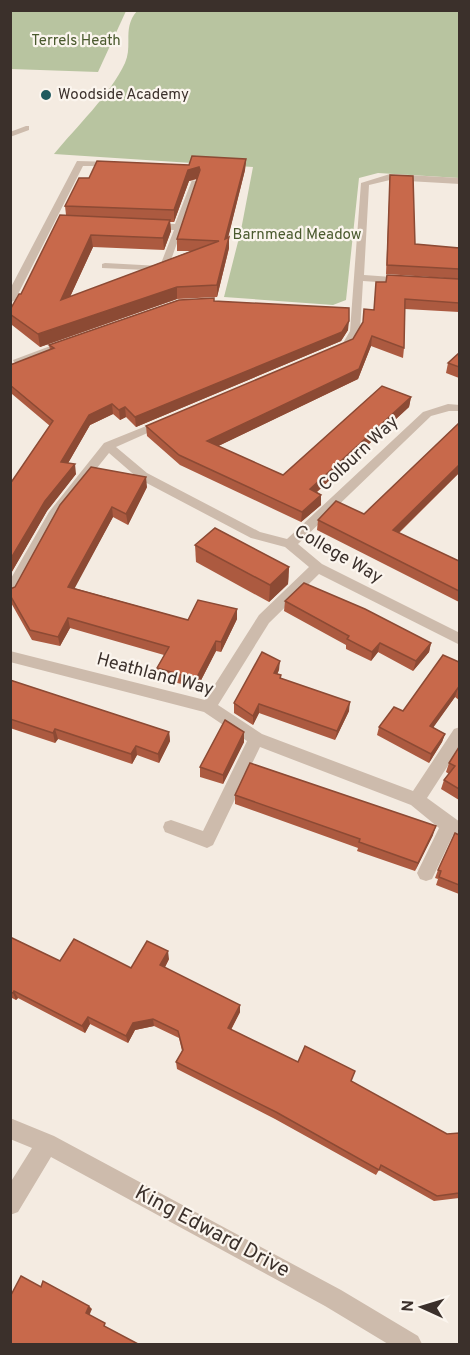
<svg xmlns="http://www.w3.org/2000/svg" width="470" height="1355" font-family="Overpass,sans-serif">
<style>
.green{fill:#b8c4a0}
.lines{fill:none;stroke-linecap:round;stroke-linejoin:round}
.minor{fill:#cdbbac;fill-rule:evenodd}
.wall{fill:#ac5a40;fill-rule:evenodd}
.shaded-wall{fill:#8c4a34}
.building{fill:#c8694b;stroke:#8c4a34;stroke-width:1.5}
.poi-dot{fill:#1f5a5e;stroke:#fbf5ee;stroke-width:2}
.labels{text-anchor:middle;dominant-baseline:central;stroke-width:4.5;stroke-linejoin:round;paint-order:stroke}
.far-park-label{font-size:15px;fill:#4a5a2e;stroke:#fbf5ee}
.far-poi-label{font-size:15px;fill:#3b302b;stroke:#fbf5ee;text-anchor:start}
.street-label{font-size:18px;fill:#3b302b;stroke:#fbf5ee}
.near-street-label{font-size:21px;fill:#3b302b;stroke:#fbf5ee}
</style>
<rect width="100%" height="100%" fill="#f4ebe1"/>
<g class="green">
<polygon points="11,10 126,10 126,11 98,72 11,69"/>
<path d="M137,11H459V178L378,173L359,178L346,300L333,305L224,297L241,230L253,167L54,154C76,127 110,95 125,63C133,45 122,28 137,11Z"/>
</g>
<g class="lines">
<g class="minor">
<polygon points="26,126 29,126 29,130 10,137 10,132"/>
<polygon points="77,161 115,162 119,164 115,166 83,166 15,300 10,303 10,289"/>
<polygon points="390,174 460,178 460,184 390,180 369,185 364,275 406,278 411,281 406,284 363,281 360,331 351,347 334,353 330,352 330,348 343,343 350,331 361,183"/>
<polygon points="192,180 199,182 167,271 102,268 102,264 105,263 160,266 174,230 152,229 147,226 152,223 175,224"/>
<polygon points="69,339 74,342 73,344 22,362 14,362 13,360"/>
<polygon points="448,404 460,405 460,411 449,411 431,416 298,544 322,564 460,633 460,645 319,574 269,623 218,705 262,734 413,791 454,729 460,727 460,747 427,798 460,822 460,837 453,835 432,879 426,881 420,879 417,873 439,828 411,805 260,747 213,845 207,848 165,832 163,827 165,822 171,820 203,831 247,741 204,712 10,662 10,651 205,700 259,615 309,567 285,547 251,538 139,479 109,453 60,514 15,596 10,598 10,580 49,512 104,443 166,418 172,421 170,423 116,447 147,473 260,532 287,539 423,412"/>
<polygon points="10,1118 54,1136 341,1290 418,1336 422,1344 388,1344 325,1306 51,1157 18,1212 10,1215 10,1183 32,1148 10,1139"/>
</g>
</g>
<g class="wall">
<path d="M246,159L245,170L228,237H229V248L217,297L177,299L40,347L12,325L10,310L21,294L66,215L65,206L89,178L189,165ZM197,179L177,239V251H191L70,297L93,247L164,250L171,231L170,222H174L189,181Z"/>
<polygon points="390,175 415,244 459,248 459,279 386,274"/>
<polygon points="387,275 459,279 459,312 405,309 404,348 403,358 371,346 358,379 218,446 283,475 411,397 409,407 317,492 321,495 321,505 301,522 180,465 147,436 146,426 353,339 374,310 376,282 386,282"/>
<polygon points="215,301 348,330 341,341 136,427 126,417 120,420 113,414 90,425 68,463 76,474 47,511 10,575 10,484 50,426 12,394 10,395 10,365 50,350 49,345"/>
<polygon points="459,353 459,378 446,373 448,363"/>
<polygon points="459,473 399,533 459,561 459,602 317,530 318,520 364,514"/>
<polygon points="147,487 128,525 113,517 74,588 188,620 237,619 221,652 216,651 197,688 158,678 157,668 164,655 70,628 60,646 32,640 10,601 10,595 15,587 60,505"/>
<polygon points="195,545 289,567 288,584 269,602 196,562"/>
<polygon points="285,601 431,643 429,652 413,671 378,652 371,661 346,649 346,645 284,611"/>
<polygon points="459,662 459,700 455,697 433,727 445,734 442,742 429,763 377,735 379,727 403,711"/>
<polygon points="279,670 277,674 281,675 281,678 349,711 335,740 259,713 253,725 234,713 234,703"/>
<polygon points="10,680 169,732 170,741 159,763 137,755 132,764 58,739 55,743 10,728"/>
<polygon points="244,732 244,742 223,784 200,777 200,767"/>
<polygon points="459,747 459,800 441,789 444,780 449,774 446,772 449,763"/>
<polygon points="235,795 433,835 415,871 357,851 358,848 235,804"/>
<polygon points="459,835 459,894 436,885 438,879 435,878 438,870"/>
<polygon points="10,937 60,961 131,968 169,959 165,967 240,1012 231,1030 298,1062 352,1082 447,1134 459,1133 459,1198 434,1201 379,1170 376,1175 275,1119 177,1069 176,1062 182,1051 179,1038 154,1026 135,1030 128,1043 90,1024 85,1033 18,998 16,1000 10,997"/>
</g>
<g class="shaded-wall">
<polygon points="246,159 245,170 225,250 225,239"/>
<polygon points="199,167 199,178 189,181 174,222 174,210 188,170"/>
<polygon points="170,220 171,231 164,250 163,238"/>
<polygon points="91,235 93,247 63,312 61,300"/>
<polygon points="229,237 229,248 217,297 217,285"/>
<polygon points="177,287 177,299 40,347 38,334"/>
<polygon points="349,321 348,330 341,341 136,427 135,417"/>
<polygon points="372,336 371,346 358,379 208,451 207,441"/>
<polygon points="411,397 409,407 309,499 310,489"/>
<polygon points="112,404 113,414 90,425 63,472 61,462 89,415"/>
<polygon points="125,407 126,417 120,420 119,410"/>
<polygon points="75,464 76,474 47,511 10,575 10,560 45,501"/>
<polygon points="459,465 459,473 391,540 393,530"/>
<polygon points="146,477 147,487 128,525 126,514"/>
<polygon points="321,495 321,505 301,522 302,512"/>
<polygon points="112,507 113,517 70,597 68,587"/>
<polygon points="289,567 288,584 269,602 270,585"/>
<polygon points="237,609 237,619 221,652 221,642"/>
<polygon points="68,618 70,628 60,646 58,637"/>
<polygon points="216,641 216,651 197,688 196,679"/>
<polygon points="380,643 378,652 371,661 372,652"/>
<polygon points="431,643 429,652 413,671 416,661"/>
<polygon points="280,661 279,670 273,683 274,673"/>
<polygon points="458,688 455,697 428,735 430,726"/>
<polygon points="350,702 349,711 335,740 337,731"/>
<polygon points="259,704 259,713 253,725 253,716"/>
<polygon points="55,729 58,739 55,743 53,733"/>
<polygon points="169,732 170,741 159,763 158,754"/>
<polygon points="244,732 244,742 223,784 223,775"/>
<polygon points="445,734 442,742 429,763 431,754"/>
<polygon points="136,746 137,755 132,764 131,754"/>
<polygon points="436,826 433,835 415,871 418,863"/>
<polygon points="168,951 169,959 162,973 160,965"/>
<polygon points="14,991 18,998 16,1000 13,993"/>
<polygon points="240,1005 240,1012 228,1035 228,1028"/>
<polygon points="88,1017 90,1024 85,1033 82,1026"/>
<polygon points="153,1019 154,1026 135,1030 128,1043 126,1036 133,1023"/>
<polygon points="89,1306 92,1309 89,1316 86,1313"/>
</g>
<g class="building">
<polygon points="192,156 246,159 225,239 229,237 217,285 177,287 38,334 10,314 10,310 19,294 21,294 60,215 170,220 163,238 91,235 61,300 219,241 177,239 200,170 199,167 188,170 174,210 65,206 79,178 89,178 97,161 189,165"/>
<polygon points="390,175 413,176 415,244 459,248 459,269 387,265"/>
<polygon points="387,275 459,279 459,303 405,299 404,348 372,336 359,369 207,441 283,475 382,386 411,397 310,489 321,495 302,512 179,455 146,426 353,339 363,322 364,309 374,310 376,282 386,282"/>
<polygon points="214,298 214,301 349,308 349,321 342,332 135,417 125,407 119,410 112,404 89,415 61,462 75,464 45,501 10,560 10,484 53,421 10,385 10,365 54,348 49,345 179,300"/>
<polygon points="459,353 459,367 448,363"/>
<polygon points="459,423 459,465 393,530 459,561 459,591 318,520 336,501 364,514"/>
<polygon points="91,467 146,477 126,514 112,507 68,587 188,620 198,600 237,609 221,642 216,641 196,679 157,668 169,647 68,618 58,637 30,630 10,595 10,589 15,587 60,505"/>
<polygon points="215,528 289,567 270,585 195,545"/>
<polygon points="304,583 365,609 431,643 416,661 380,643 372,652 347,639 349,636 285,601"/>
<polygon points="262,652 280,661 274,673 281,675 280,678 350,702 337,731 259,704 253,716 234,703"/>
<polygon points="443,655 459,662 459,689 458,688 430,726 445,734 431,754 379,727 394,707 403,711"/>
<polygon points="10,680 169,732 158,754 136,746 131,754 55,729 53,733 10,719"/>
<polygon points="225,720 244,732 223,775 200,767"/>
<polygon points="459,747 459,789 444,780 455,766 449,763"/>
<polygon points="250,763 436,826 418,863 359,842 360,839 235,795"/>
<polygon points="455,833 459,835 459,885 439,877 441,871 438,870"/>
<polygon points="10,937 60,961 74,939 131,968 147,941 168,951 160,965 240,1005 228,1028 298,1062 305,1046 355,1071 351,1081 447,1134 459,1133 459,1193 437,1196 381,1165 379,1170 276,1112 176,1062 183,1050 178,1031 153,1019 133,1023 126,1036 88,1017 82,1026 14,991 13,993 10,992"/>
<polygon points="21,1276 41,1287 43,1281 89,1306 86,1313 105,1323 104,1326 138,1344 10,1344 10,1297"/>
</g>
<circle class="poi-dot" cx="46" cy="95" r="6"/>
<g class="labels">
<g class="far-park-label">
<text x="76" y="41">Terrels Heath</text>
<text x="297" y="235">Barnmead Meadow</text>
</g>
<g class="far-poi-label">
<text x="58" y="95">Woodside Academy</text>
</g>
<g class="street-label">
<text transform="translate(359 454) rotate(-43)">Colburn Way</text>
<text transform="translate(338 555) rotate(30)">College Way</text>
<text transform="translate(155 675) rotate(15)">Heathland Way</text>
</g>
<g class="near-street-label">
<text transform="translate(212 1232) rotate(28)">King Edward Drive</text>
</g>
</g>
<rect width="470" height="1355" fill="none" stroke="#3b302b" stroke-width="24"/>
<g transform="translate(422 1307) rotate(274)" stroke="#fbf5ee" stroke-width="4.5" paint-order="stroke">
<path d="M0-4.5L10 22L0 15L-10 22Z" fill="#3b302b"/>
<text y="-9" font-size="16" font-weight="bold" text-anchor="middle" fill="#3b302b">N</text>
</g>
</svg>
